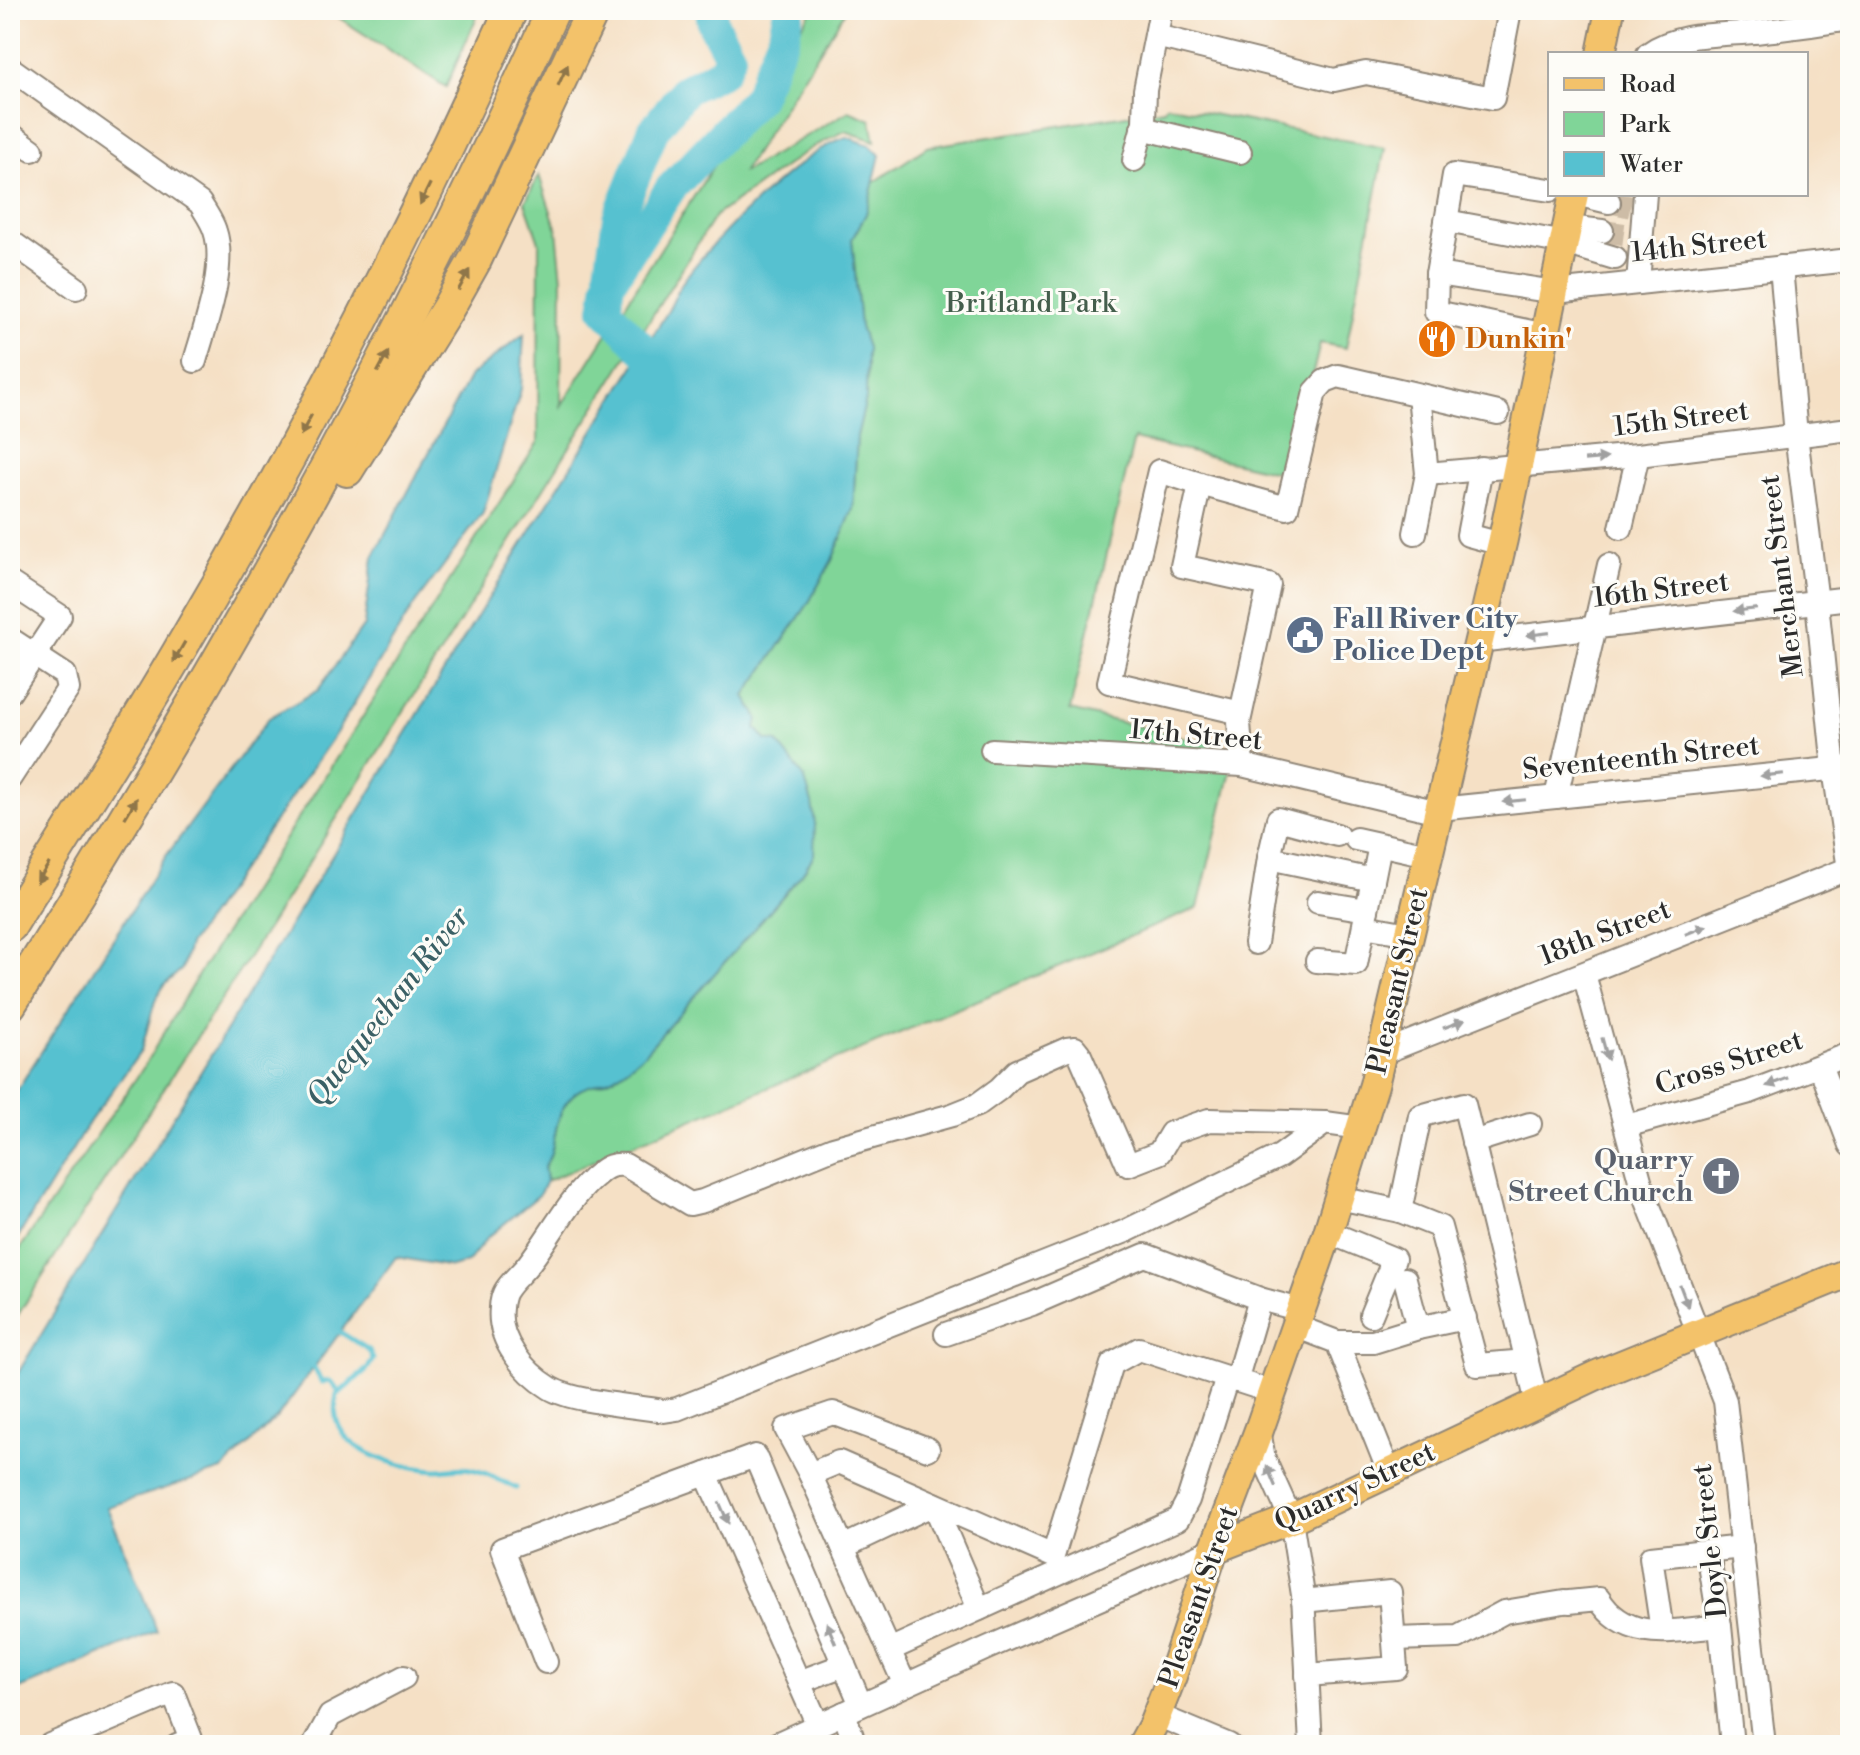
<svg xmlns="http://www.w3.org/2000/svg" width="1860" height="1755" font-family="'Libre Bodoni',serif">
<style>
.green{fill:#80d598;stroke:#568062;stroke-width:2}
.water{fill:#56c1d0;stroke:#40767e;stroke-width:2}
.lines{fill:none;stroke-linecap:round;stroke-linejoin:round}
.stream{stroke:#56c1d0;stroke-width:5}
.river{stroke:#56c1d0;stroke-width:32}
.minor-tunnel{stroke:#cdbca6;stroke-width:22;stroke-dasharray:22 11;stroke-linecap:butt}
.minor-casing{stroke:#908678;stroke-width:26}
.major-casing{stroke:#908678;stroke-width:32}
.highway-casing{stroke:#908678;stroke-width:36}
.minor{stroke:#fff;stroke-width:22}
.major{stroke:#f3c26a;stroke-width:28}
.highway{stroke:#f3c26a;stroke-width:32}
.oneway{fill:#8f764a}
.oneway2{fill:#a0a0a0}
.labels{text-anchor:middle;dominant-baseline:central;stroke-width:6;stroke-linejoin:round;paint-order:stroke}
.street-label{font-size:28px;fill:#2b2b2b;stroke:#fdfcf7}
.park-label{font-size:28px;fill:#445e4c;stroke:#fdfcf7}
.food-label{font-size:28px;font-weight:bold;fill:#c56008;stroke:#fdfcf7;text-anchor:start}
.service-label{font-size:28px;font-weight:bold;fill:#4e5e75;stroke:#fdfcf7;text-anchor:start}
.worship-label{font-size:28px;font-weight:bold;fill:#5b616d;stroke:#fdfcf7;text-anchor:end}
.water-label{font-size:30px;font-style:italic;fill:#3a6065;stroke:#fdfcf7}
</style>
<rect width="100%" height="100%" fill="#fdfcf7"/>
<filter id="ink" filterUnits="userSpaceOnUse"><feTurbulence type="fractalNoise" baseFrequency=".0125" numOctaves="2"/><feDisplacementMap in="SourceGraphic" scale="16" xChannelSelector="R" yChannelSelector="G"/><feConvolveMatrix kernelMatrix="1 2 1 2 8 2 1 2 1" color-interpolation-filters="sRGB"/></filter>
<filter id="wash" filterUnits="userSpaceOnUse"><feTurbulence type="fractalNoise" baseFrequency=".006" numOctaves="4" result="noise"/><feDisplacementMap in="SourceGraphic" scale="32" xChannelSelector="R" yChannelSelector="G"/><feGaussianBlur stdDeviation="1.8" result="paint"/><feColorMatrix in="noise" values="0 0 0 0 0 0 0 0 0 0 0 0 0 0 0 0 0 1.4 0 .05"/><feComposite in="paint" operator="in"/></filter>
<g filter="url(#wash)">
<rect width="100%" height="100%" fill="#f5e0c5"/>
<g class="green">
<polygon points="327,10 480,10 446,87"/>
<polygon points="812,10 846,10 742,173 849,111 871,120 875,141 845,131 811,148 715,216 270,924 10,1327 10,1264 13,1259 143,1068 198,975 538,442 539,242 525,202 539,175 557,230 562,279 561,406"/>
<path d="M1166,105L1385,148L1346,348L1320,343L1289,475L1134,439L1070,710L1236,750L1198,908L546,1181L544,1167C557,1149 552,1128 563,1108C577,1082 594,1088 614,1077C625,1071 635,1061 644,1054L802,874L814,855L766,740L756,728L758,718L745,696L808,604L832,560L853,509L857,436L866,399L867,348L860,327L852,239L866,214L873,183L927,147L1164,109Z"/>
</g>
<g class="water">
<path d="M847,137L870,145L880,155L866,214L852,239L860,327L867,348L866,399L857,436L853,509L832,560L808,604L745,696L758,718L756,728L766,740L777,742L804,777L812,803L815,824L814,855L802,874L644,1054C635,1061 625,1071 614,1077C594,1088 577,1082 563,1108C552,1128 557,1149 544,1167L546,1181L539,1195L487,1238L468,1262L452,1267L396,1257L278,1416L222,1470L107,1507L157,1631L10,1693V1386L480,612L668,311C673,302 677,292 682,283C708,244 803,149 847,137Z"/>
<polygon points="524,334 521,389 483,513 414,605 336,733 189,945 182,969 164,985 155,1001 141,1051 90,1121 10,1250 10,1101 166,856 269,718 318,690 364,625 373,557 470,376"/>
</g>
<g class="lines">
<g class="stream">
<path d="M340,1332L369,1350L373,1359L367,1369L337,1395C323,1449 392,1466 434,1470C446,1471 458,1466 471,1469C487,1472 501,1481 516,1488"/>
<polyline points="314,1367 321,1382 330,1381 339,1392"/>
</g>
<g class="river">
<polyline points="610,272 618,218 653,131 685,90 723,71 730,56 713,24 711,10"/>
<polyline points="655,390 657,364 605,309 609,283 671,188 758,97 784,35 789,10"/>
</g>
</g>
</g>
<g filter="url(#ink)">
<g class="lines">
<g class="minor-tunnel">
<polyline points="1609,202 1636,208"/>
<polyline points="1602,231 1631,235"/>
</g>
<g class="minor-casing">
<g id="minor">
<polyline points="1156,36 1334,80 1366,73 1493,98 1510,10"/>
<path d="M1648,54C1679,31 1726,36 1763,31C1792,28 1821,24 1850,19"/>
<path d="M10,68L200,203C205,212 212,221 215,231C227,267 205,326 195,361"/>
<polyline points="1142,128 1240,152"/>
<polyline points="10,134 32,150"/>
<polyline points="1134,160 1144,122 1145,90 1161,10"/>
<polyline points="1550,190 1454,175 1437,274 1555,292 1850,260"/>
<polyline points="1576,194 1609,202"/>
<polyline points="1446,221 1565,243 1615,258"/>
<polyline points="1568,227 1602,231"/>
<polyline points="10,241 76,288"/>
<polyline points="1781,267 1796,435 1817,602 1834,769 1850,876"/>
<polyline points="1437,274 1436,312 1546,335"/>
<polyline points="1638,283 1645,194"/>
<polyline points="1419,395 1427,474 1638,455 1850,429"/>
<polyline points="1481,468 1468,535 1501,544"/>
<polyline points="1200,484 1287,508 1315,392 1325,381 1338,376 1498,413"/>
<polyline points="1621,528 1638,455"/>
<polyline points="1415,533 1427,474"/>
<polyline points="10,583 60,616 10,692"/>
<polyline points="10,639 65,675 68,689 10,778"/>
<polyline points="1478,641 1850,598"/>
<polyline points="1241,713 1109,682 1159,471 1200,484 1182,566 1269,585 1239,722 1242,765"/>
<polyline points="992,750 1242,765 1438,812"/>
<polyline points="1556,797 1609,565"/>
<polyline points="1439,809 1850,767"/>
<polyline points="1337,835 1278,819 1269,858 1373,880 1380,845"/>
<polyline points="1356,839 1428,855"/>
<polyline points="1318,902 1367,910"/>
<polyline points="1364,926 1409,934"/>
<polyline points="1256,943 1269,858"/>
<polyline points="1317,961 1356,964 1373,880"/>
<polyline points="1584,974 1643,1191 1725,1401 1764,1745"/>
<polyline points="1382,1053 1850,868"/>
<polyline points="1820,1066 1850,1145"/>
<path d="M1325,1123L1280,1156L1126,1231L677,1409L664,1411C635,1406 573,1402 550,1388C524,1372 497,1340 501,1308C501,1303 503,1294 506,1290C512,1280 523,1272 530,1262C551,1235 571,1195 598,1174C607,1166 613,1164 625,1165L690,1204L703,1201L833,1148L952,1115L977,1105L999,1089L1017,1071L1067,1049L1075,1048L1079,1053L1128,1165L1159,1153L1171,1133L1209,1120L1325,1123L1361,1128"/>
<polyline points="1626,1126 1750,1092 1850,1054"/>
<polyline points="1473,1142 1530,1124"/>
<polyline points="1339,1198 1400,1211 1420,1116 1464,1104 1537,1403"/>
<polyline points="1400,1211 1440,1227 1477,1365 1527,1361"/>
<polyline points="1328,1232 1394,1259 1371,1315"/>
<polyline points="1405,1279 1418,1328 1465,1318"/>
<polyline points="1260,1299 1301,1310"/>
<polyline points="1295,1326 1337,1342 1389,1472"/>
<polyline points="946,1334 1032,1304 1145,1255 1260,1299 1236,1381"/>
<polyline points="1337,1342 1373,1342 1418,1328"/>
<polyline points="1259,1430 1264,1459 1291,1519 1303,1595 1311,1745"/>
<polyline points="810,1474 786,1429 833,1413 928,1449"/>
<polyline points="843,1547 934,1504 979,1609"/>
<polyline points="1708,1552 1720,1626 1732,1745"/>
<polyline points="1303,1601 1390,1592 1396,1668 1307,1675"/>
<path d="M1569,1602L1599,1599C1627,1644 1675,1630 1720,1626"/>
<polyline points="1662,1631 1651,1557 1742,1547"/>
<polyline points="1394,1639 1458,1637 1504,1612 1564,1602"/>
<polyline points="889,1650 1178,1519 1188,1500 1227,1378"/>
<polyline points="546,1662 502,1549 706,1474"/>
<polyline points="799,1682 844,1665"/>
<polyline points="905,1685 810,1474 839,1462 1053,1556 1112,1364 1139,1349 1272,1392"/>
<polyline points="1157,1715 1229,1745"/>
<polyline points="818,1725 706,1474 755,1456 861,1705"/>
<polyline points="50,1745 173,1693 191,1739 177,1745"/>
<polyline points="314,1745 330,1716 404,1677"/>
<polyline points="774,1745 987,1648 1214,1549"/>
<polyline points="841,1745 850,1741 852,1736 844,1713"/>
</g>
</g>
<g class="major-casing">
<g id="major">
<polyline points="1601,54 1610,10"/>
<polyline points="1214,1549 1291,1519 1599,1374 1850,1272"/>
<polyline points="1142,1745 1153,1725 1172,1676 1214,1549 1259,1430 1328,1232 1374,1085 1503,539 1574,194"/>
</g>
</g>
<g class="highway-casing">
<g id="highway">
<polyline points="347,470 448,308 475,260 593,10"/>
<path d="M10,926C66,835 124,745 178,653C301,445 412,230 511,10"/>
<path d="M10,1004C212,685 399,355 553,10"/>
</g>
</g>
<use href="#minor" class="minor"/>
<use href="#major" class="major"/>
<use href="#highway" class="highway"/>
</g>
<defs><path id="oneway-solid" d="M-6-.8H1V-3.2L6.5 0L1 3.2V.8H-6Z" transform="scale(2)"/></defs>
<g class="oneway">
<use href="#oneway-solid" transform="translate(563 75) rotate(-65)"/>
<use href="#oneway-solid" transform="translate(425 194) rotate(116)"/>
<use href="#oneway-solid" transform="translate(464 280) rotate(-61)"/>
<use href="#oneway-solid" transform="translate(383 362) rotate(-62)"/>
<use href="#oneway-solid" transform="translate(306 425) rotate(118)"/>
<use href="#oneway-solid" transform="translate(179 652) rotate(120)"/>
<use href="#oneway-solid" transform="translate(131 808) rotate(-59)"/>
<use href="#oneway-solid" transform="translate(43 873) rotate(122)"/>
</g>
<g class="oneway2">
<use href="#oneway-solid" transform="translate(1596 459) rotate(-5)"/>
<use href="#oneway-solid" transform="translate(1745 610) rotate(173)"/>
<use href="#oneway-solid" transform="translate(1538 634) rotate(173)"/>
<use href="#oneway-solid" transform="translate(1772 775) rotate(174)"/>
<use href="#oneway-solid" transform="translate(1514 801) rotate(174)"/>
<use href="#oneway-solid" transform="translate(1696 930) rotate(-22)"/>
<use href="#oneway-solid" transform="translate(1454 1024) rotate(-21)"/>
<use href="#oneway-solid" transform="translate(1605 1049) rotate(75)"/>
<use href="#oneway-solid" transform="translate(1777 1082) rotate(159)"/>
<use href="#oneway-solid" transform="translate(1684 1296) rotate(69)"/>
<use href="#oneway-solid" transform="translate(1271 1476) rotate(-113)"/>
<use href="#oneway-solid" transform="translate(724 1513) rotate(66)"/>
<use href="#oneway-solid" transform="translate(831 1633) rotate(-113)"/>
</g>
</g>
<defs>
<g id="restaurant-disc" transform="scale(2)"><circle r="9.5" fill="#e8710a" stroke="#fdfcf7"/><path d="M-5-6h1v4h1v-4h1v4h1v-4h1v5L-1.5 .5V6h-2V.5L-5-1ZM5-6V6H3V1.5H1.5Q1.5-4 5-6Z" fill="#fff"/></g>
<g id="civic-disc" transform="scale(2)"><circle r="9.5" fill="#5c6f8a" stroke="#fdfcf7"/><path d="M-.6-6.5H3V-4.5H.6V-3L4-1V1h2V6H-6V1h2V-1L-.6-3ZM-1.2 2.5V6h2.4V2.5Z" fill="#fff"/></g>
<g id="church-disc" transform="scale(2)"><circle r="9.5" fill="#6b7280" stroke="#fdfcf7"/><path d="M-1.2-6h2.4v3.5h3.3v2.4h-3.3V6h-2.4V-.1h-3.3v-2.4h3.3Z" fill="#fff"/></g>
</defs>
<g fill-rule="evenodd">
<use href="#restaurant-disc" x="1437" y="339"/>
<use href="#civic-disc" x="1305" y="635"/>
<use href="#church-disc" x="1721" y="1176"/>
</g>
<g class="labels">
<g class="street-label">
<text transform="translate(1699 246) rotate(-6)">14th Street</text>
<text transform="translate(1681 419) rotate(-7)">15th Street</text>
<text transform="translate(1782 576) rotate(-97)">Merchant Street</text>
<text transform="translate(1661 590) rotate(-7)">16th Street</text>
<text transform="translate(1196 735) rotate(5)">17th Street</text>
<text transform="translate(1641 758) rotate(-6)">Seventeenth Street</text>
<text transform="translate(1605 933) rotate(-21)">18th Street</text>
<text transform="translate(1398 981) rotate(-77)">Pleasant Street</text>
<text transform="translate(1729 1063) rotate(-18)">Cross Street</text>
<text transform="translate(1355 1487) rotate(-25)">Quarry Street</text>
<text transform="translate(1710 1541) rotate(-96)">Doyle Street</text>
<text transform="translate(1199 1597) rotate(-71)">Pleasant Street</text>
</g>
<g class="park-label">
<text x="1031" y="303">Britland Park</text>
</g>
<g class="food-label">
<text x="1465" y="339">Dunkin'</text>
</g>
<g class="service-label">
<text x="1333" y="619">Fall River City<tspan x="1333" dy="32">Police Dept</tspan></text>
</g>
<g class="worship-label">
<text x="1693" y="1160">Quarry<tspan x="1693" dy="32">Street Church</tspan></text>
</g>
<g class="water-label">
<text transform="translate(388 1007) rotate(-52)">Quequechan River</text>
</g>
</g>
<rect width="1860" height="1755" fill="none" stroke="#fdfcf7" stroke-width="40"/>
<rect x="1548" y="52" width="260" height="144" fill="#fdfcf7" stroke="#a9a8a5" stroke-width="2"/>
<rect x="1564" y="78" width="40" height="12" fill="#f3c26a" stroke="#a9a8a5" stroke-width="2"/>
<text x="1620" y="92" font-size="24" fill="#2b2b2b">Road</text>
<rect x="1564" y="112" width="40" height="24" fill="#80d598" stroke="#a9a8a5" stroke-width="2"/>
<text x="1620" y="132" font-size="24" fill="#2b2b2b">Park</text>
<rect x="1564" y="152" width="40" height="24" fill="#56c1d0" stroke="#a9a8a5" stroke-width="2"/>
<text x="1620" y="172" font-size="24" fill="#2b2b2b">Water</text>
</svg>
